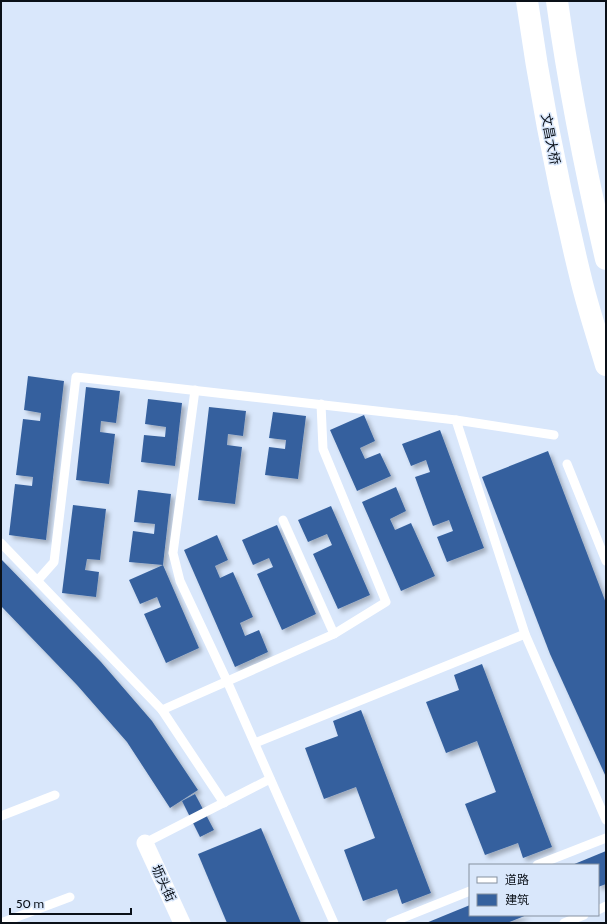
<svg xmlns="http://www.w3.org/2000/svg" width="607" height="924" font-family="Cabin,'Noto Sans SC',sans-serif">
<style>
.building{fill:#36619e;filter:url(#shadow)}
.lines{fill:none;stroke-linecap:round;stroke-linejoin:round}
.service{stroke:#fff;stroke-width:9}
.minor{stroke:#fff;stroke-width:17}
.primary{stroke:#fff;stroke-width:22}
.labels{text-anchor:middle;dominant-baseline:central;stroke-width:3;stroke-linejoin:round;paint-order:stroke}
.street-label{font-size:13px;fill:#0a1018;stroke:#d9e7fb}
</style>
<defs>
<filter id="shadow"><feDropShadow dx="3.5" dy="3.5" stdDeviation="2" flood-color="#0004"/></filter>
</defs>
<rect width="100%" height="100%" fill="#d9e7fb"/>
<g class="building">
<polygon points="28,376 64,381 46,540 9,535 15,484 32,486 33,477 16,475 23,419 40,421 41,413 24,410"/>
<polygon points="86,387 120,391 116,423 101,421 100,432 115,434 109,484 76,480"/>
<polygon points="148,399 182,403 175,466 141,462 144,435 165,437 166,427 145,424"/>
<polygon points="209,407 246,411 243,436 228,434 227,445 242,447 235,504 198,500"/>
<polygon points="273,412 306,416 298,479 265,475 269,447 285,449 286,440 269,438"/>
<polygon points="364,415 375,441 360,448 365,459 380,453 391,476 357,491 330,430"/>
<polygon points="440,430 484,548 447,562 437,537 453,531 449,520 433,526 415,477 430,472 426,460 411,466 402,444"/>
<polygon points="548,451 606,603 606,777 550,654 482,477"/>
<polygon points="396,487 406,511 390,519 395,530 411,523 435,576 401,591 362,502"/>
<polygon points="138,490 171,494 163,565 199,648 166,663 144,614 161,607 157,597 140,604 129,580 163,565 129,562 133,531 154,534 155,524 134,522"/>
<polygon points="73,505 106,509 100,560 87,559 85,570 99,572 96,597 62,593"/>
<polygon points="331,506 370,595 338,609 313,554 332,545 327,534 308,542 298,520"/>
<polygon points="277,525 316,614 282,630 257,574 273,567 269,558 253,565 242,540"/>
<polygon points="217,535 228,560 215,566 220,578 233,572 253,617 240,623 245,636 259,630 268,652 235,667 184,550"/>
<polygon points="1,559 101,662 152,721 198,790 170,808 127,742 77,685 1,606"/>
<polygon points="482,664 552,847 523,858 518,843 485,855 465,804 496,792 477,741 446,753 426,702 459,690 454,675"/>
<polygon points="361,710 431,893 402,904 397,889 363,901 344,850 375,838 356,787 324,799 305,748 338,736 333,721"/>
<polygon points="195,794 214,830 200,837 182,801"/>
<polygon points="261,828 301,923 227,923 198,854"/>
<polygon points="606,851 606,884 598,887 598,865 572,865"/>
<polygon points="470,905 470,915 527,915 507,923 426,923"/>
</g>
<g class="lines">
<g class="service">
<polyline points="195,390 173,553 180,581 227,681 334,923"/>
<polyline points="554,435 456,420 525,634 606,820"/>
<polyline points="567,464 606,561"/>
<polyline points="283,520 334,634"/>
<polyline points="1,543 162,710 224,803"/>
<polyline points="38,580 54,562 76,377 456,420"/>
<polyline points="162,710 334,634 386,602 323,449 321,404"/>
<polyline points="255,743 525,634"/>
<polyline points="1,816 55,795"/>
<polyline points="145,843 270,779"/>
<polyline points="537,865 606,838"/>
<polyline points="598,910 606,906"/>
<polyline points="1,923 70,897"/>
<polyline points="390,923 470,891"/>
<polyline points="564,923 584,915"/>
</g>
<polyline class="minor" points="145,843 182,923"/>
<g class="primary">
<path d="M527,1C540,93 558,185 580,275C587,305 597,335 606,365"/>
<path d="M557,1C569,88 586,173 606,259"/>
</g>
</g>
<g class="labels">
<g class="street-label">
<text transform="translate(551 139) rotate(79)">文昌大桥</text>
<text transform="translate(164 883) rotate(65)">坜头街</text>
</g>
</g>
<rect width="607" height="924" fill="none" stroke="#0a1018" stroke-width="4"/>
<rect x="469" y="864" width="130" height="52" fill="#d9e7fb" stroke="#8691a0"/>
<rect x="477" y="877" width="20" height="6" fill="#ffffff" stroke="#8691a0"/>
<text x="505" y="884" font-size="12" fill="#0a1018">道路</text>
<rect x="477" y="894" width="20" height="12" fill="#36619e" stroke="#8691a0"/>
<text x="505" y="904" font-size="12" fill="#0a1018">建筑</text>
<path d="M10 908v6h121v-6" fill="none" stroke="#0a1018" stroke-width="2"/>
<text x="16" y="908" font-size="12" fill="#0a1018" stroke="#d9e7fb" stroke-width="3" paint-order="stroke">50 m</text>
</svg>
